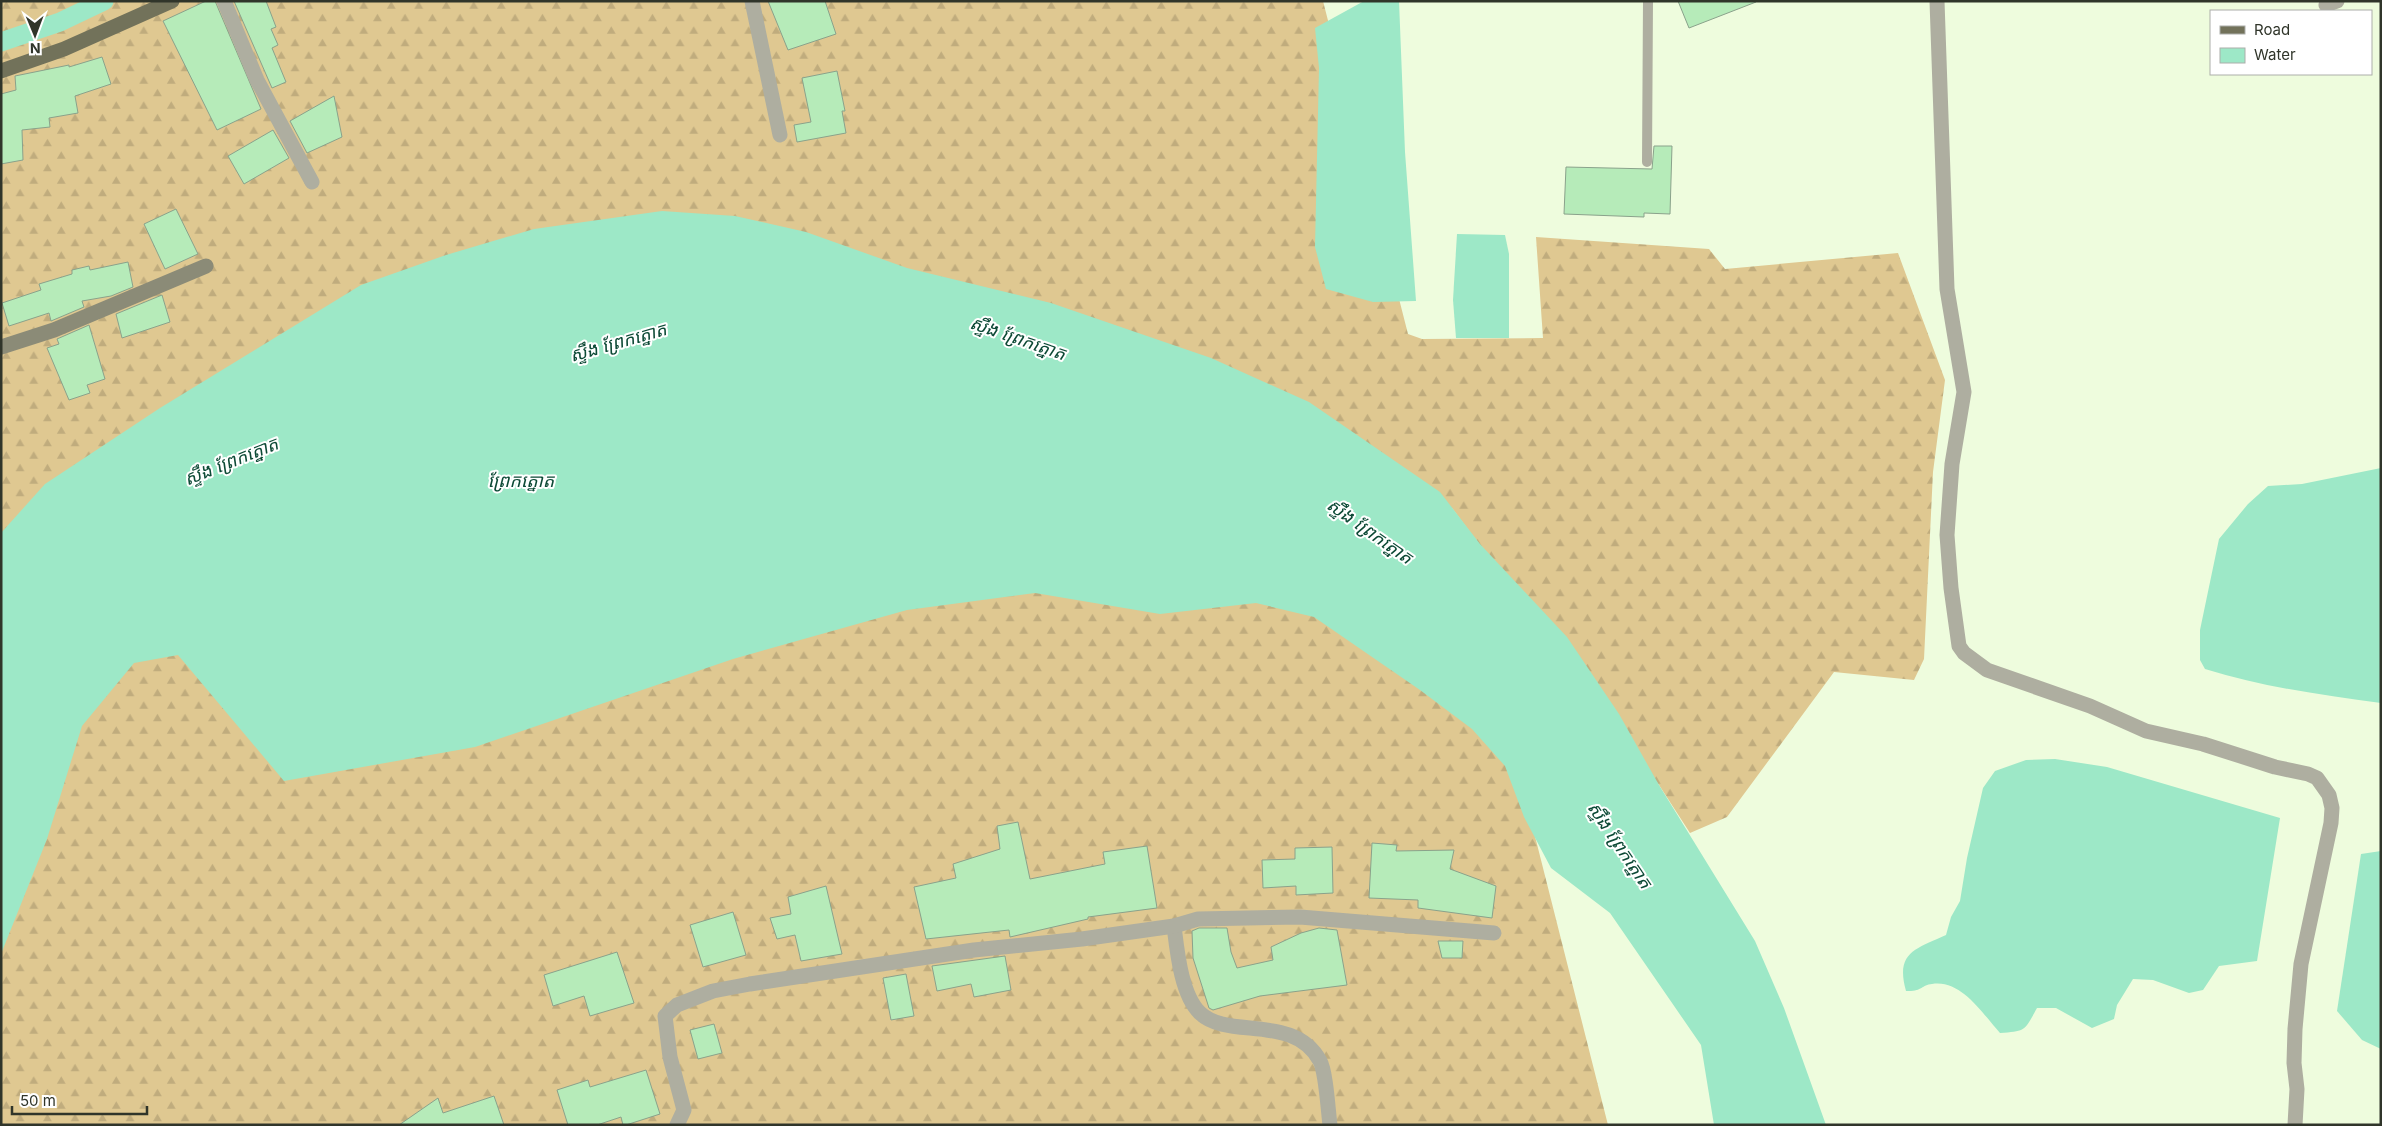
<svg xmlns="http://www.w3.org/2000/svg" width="2382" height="1126" font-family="Inter,'Noto Sans Khmer',sans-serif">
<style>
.forest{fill:url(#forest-firs)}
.water{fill:#9de8c7}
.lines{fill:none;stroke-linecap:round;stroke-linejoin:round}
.canal{stroke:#9de8c7;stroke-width:19}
.building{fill:#b6ebb9;stroke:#8aa28b}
.lane{stroke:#aeaea0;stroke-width:10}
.street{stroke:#aeaea0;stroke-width:15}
.secondary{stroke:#8b8b77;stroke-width:15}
.primary{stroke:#72725a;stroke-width:15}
.labels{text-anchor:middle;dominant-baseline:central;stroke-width:4;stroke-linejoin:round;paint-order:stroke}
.water-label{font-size:18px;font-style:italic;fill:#0d4a36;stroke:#fff}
</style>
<defs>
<pattern id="forest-firs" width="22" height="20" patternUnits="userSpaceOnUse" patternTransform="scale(1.25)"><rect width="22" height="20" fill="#dfc891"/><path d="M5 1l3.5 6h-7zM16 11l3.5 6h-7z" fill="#c0ac7d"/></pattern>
</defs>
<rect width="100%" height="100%" fill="#eefcdd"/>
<polygon class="forest" points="1,1 1323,1 1408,334 1422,339 1543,338 1536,237 1709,249 1725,269 1898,253 1945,380 1933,472 1924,659 1914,680 1834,672 1727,817 1690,833 1659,785 1452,508 1608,1125 1,1125"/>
<g class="water">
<polygon points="1364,1 1399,1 1405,152 1416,301 1373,302 1326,289 1315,247 1319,68 1315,28"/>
<polygon points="662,211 735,216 806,232 907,268 1051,303 1211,358 1309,402 1440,492 1480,544 1567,637 1619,714 1659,785 1755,941 1784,1008 1826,1125 1714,1125 1701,1045 1610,913 1551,868 1524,817 1505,766 1472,729 1420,690 1314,617 1256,603 1160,614 1035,593 907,610 733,659 475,747 284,781 178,655 134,663 82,726 47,839 1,954 1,533 45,484 160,408 361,285 446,255 534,229"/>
<polygon points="1457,234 1505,235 1509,254 1509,338 1456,338 1453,300"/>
<path d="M2381,468V703C2321,695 2263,687 2205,669L2200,660V630L2219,539L2248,504L2268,486L2302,484Z"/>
<path d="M2055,759L2107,767L2280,818L2257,961L2219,966L2203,990L2189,993L2153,980L2133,979L2117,1005L2114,1019L2092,1028L2056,1008H2037C2024,1031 2027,1031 2000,1033C1983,1014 1961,979 1932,984C1921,985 1922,992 1906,991C1895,952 1916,949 1946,935L1951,917L1960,901L1967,858L1983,788L1995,771L2026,760Z"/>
<polygon points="2381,851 2381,1049 2362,1040 2337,1011 2361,854"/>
</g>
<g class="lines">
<polyline class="canal" points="1,42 60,22 104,1"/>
</g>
<g class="building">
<polygon points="206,1 215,1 261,109 217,130 163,21"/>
<polygon points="234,1 266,1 276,27 271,29 278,45 272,48 286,82 272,88"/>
<polygon points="768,1 825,1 836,34 788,50"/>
<polygon points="1678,1 1756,1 1756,2 1689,28"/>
<polygon points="102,57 111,84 75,96 78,113 49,118 50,127 22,130 23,160 1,164 1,94 16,90 15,76 69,65 69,67"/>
<polygon points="837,71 845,111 842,111 846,133 797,142 794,125 811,122 802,78"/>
<polygon points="334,96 342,137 307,153 290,121"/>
<polygon points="273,130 289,158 244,184 228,156"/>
<polygon points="1654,146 1672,146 1670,214 1644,213 1644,217 1564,214 1566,167 1652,169"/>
<polygon points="176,209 198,254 165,269 144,224"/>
<polygon points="128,262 133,287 111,296 82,301 84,307 51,321 49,313 9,326 2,303 41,290 39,284 72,274 72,270 89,266 90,270"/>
<polygon points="162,295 170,322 122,338 116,314"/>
<polygon points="89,325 105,379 87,385 90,393 69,400 47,348 59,344 57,339"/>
<polygon points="1018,822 1030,879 1105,864 1103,852 1147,846 1157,908 1088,917 1088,919 1010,937 1009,930 926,939 914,887 956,878 953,864 1000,849 997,826"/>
<polygon points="1372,843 1397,845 1396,851 1454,850 1450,869 1496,886 1492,918 1418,908 1418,900 1369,898"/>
<polygon points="1332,847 1333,893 1296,895 1296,886 1263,888 1262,860 1295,859 1295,848"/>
<polygon points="826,886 842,954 801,961 795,935 777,939 770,918 791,914 788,897"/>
<polygon points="733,912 746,955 703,967 690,925"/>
<polygon points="1199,928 1227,928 1231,952 1237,968 1273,960 1271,947 1301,933 1319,928 1337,930 1347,985 1260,996 1213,1010 1209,1008 1193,958 1192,931"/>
<polygon points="1438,941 1463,941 1462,958 1442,958"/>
<polygon points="617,952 634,1003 590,1016 584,996 553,1006 544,975"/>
<polygon points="1005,956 1011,990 974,997 971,984 937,991 932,966"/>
<polygon points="906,974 914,1016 891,1020 883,978"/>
<polygon points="714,1024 722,1053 698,1059 690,1030"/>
<polygon points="646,1070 660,1114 626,1125 623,1125 621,1117 597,1125 568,1125 557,1090 588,1080 590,1087"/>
<polygon points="494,1096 504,1125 399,1125 438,1098 443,1113"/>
</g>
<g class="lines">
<polyline class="lane" points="1647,162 1648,1"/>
<g class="street">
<polyline points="224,1 257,80 312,182"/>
<polyline points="752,1 780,135"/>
<polyline points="1937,1 1947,289 1964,392 1952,464 1947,535 1951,588 1959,646 1964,653 1987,670 2090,706 2146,731 2203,744 2275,767 2308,774 2317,778 2329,795 2332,808 2331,823 2301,964 2295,1029 2294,1063 2297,1089 2295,1125"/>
<polyline points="2326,5 2337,1"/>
<path d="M1174,926C1177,950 1181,995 1200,1013C1228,1040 1294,1013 1320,1061C1326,1072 1328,1110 1330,1125"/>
<polyline points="677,1125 684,1110 670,1057 665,1016 677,1005 713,991 750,984 974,950 1082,939 1174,926 1198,919 1300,917 1494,933"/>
</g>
<polyline class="secondary" points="1,347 54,330 206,266"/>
<polyline class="primary" points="1,71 64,49 172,1"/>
</g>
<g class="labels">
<g class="water-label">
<text transform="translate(1018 338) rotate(19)">ស្ទឹង ព្រែកត្នោត</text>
<text transform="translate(618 342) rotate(-16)">ស្ទឹង ព្រែកត្នោត</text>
<text transform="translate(231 461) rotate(-22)">ស្ទឹង ព្រែកត្នោត</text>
<text x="521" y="480">ព្រែកត្នោត</text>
<text transform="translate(1370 531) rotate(35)">ស្ទឹង ព្រែកត្នោត</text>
<text transform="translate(1620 845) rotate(56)">ស្ទឹង ព្រែកត្នោត</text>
</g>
</g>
<rect width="2382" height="1126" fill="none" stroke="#30352a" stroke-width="5"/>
<rect x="2210" y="10" width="162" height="65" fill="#ffffff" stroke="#acaeaa"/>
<rect x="2220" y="26" width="25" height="8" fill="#72725a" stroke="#acaeaa"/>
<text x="2254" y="35" font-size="15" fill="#30352a">Road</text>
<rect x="2220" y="48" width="25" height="15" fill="#9de8c7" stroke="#acaeaa"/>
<text x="2254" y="60" font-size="15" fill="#30352a">Water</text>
<g transform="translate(35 35) rotate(179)" stroke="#ffffff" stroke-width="4" paint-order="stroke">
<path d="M0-4L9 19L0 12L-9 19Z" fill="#30352a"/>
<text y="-8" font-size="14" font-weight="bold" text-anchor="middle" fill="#30352a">N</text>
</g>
<path d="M12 1106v8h135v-8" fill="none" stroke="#30352a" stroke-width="2.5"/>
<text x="20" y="1106" font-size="15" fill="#30352a" stroke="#ffffff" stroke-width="4" paint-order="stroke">50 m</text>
</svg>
